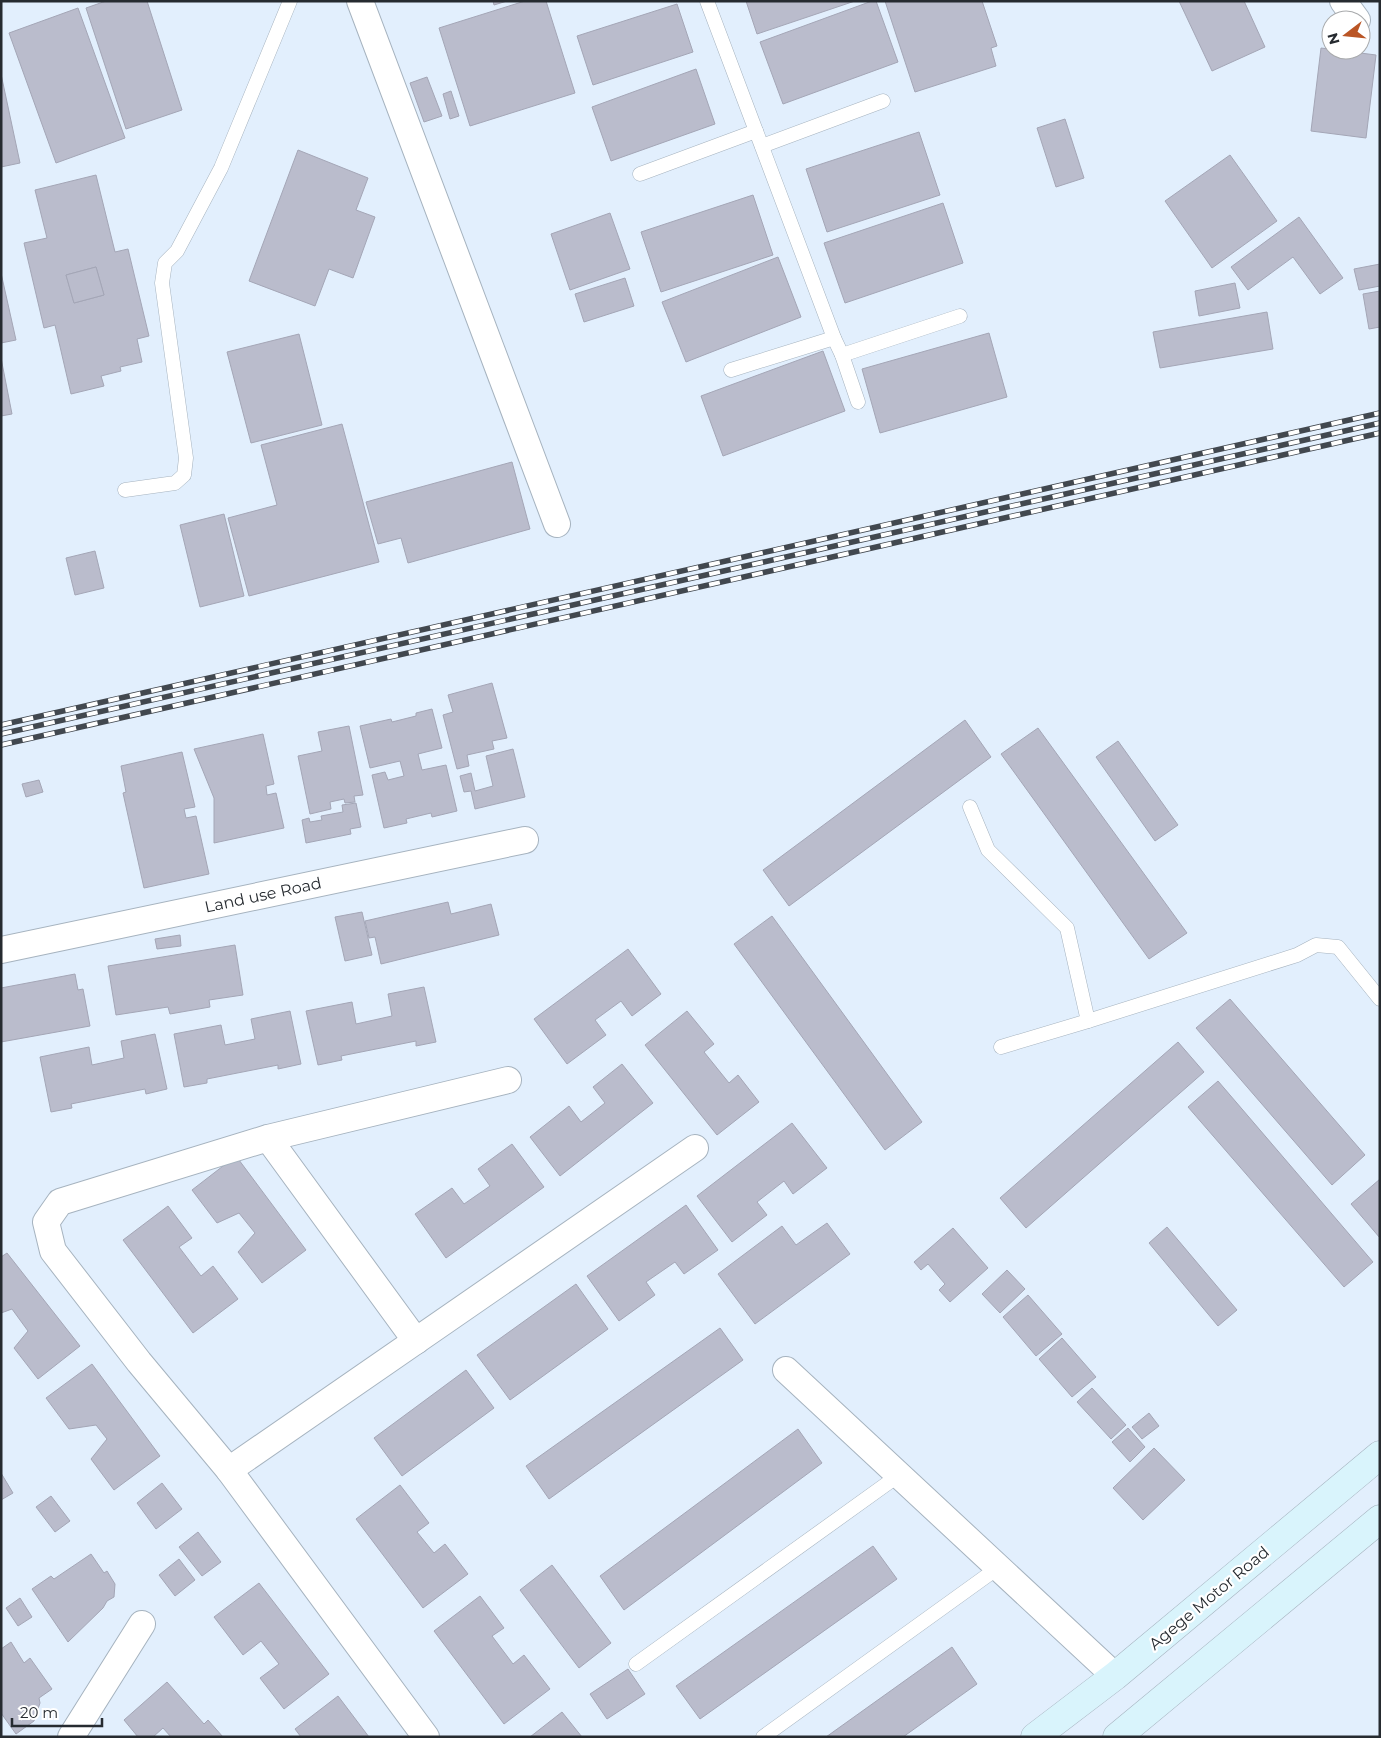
<svg xmlns="http://www.w3.org/2000/svg" width="1381" height="1738" font-family="Montserrat,sans-serif">
<style>
.building{fill:#babccc;stroke:#a4a6b6;fill-rule:evenodd}
.lines{fill:none;stroke-linecap:round;stroke-linejoin:round}
.service-casing{stroke:#a6b3bf;stroke-width:15}
.minor-casing{stroke:#a6b3bf;stroke-width:28}
.secondary-casing{stroke:#a6b3bf;stroke-width:29}
.service{stroke:#fff;stroke-width:14}
.minor{stroke:#fff;stroke-width:26}
.secondary{stroke:#d9f4fc;stroke-width:28}
.rail-casing{stroke:#42484f;stroke-width:5.5}
.rail{stroke:#fff;stroke-width:4;stroke-dasharray:11;stroke-linecap:butt}
.labels{text-anchor:middle;dominant-baseline:central;stroke-width:4.5;stroke-linejoin:round;paint-order:stroke}
.street-label{font-size:16px;fill:#262b30;stroke:#fff}
</style>
<rect width="100%" height="100%" fill="#e2effd"/>
<g class="building">
<polygon points="106,1 147,1 182,110 126,129 86,8"/>
<polygon points="493,1 507,1 494,5"/>
<polygon points="525,1 546,1 575,93 470,126 439,28"/>
<polygon points="746,1 855,1 757,34"/>
<polygon points="872,1 876,1 898,62 783,104 760,42"/>
<polygon points="885,1 982,1 997,46 991,48 996,66 915,92"/>
<polygon points="1179,1 1244,1 1265,47 1212,71"/>
<polygon points="677,4 693,52 593,85 577,36"/>
<polygon points="78,8 125,138 56,163 9,33"/>
<polygon points="1321,48 1376,55 1366,138 1311,131"/>
<polygon points="696,69 715,124 611,161 592,107"/>
<polygon points="1,74 20,163 1,167"/>
<polygon points="427,77 442,116 424,122 410,83"/>
<polygon points="451,91 459,116 450,119 443,94"/>
<polygon points="1065,119 1084,178 1056,187 1037,128"/>
<polygon points="919,132 940,195 827,232 806,169"/>
<polygon points="298,150 368,178 356,210 375,217 353,278 329,269 315,306 249,281"/>
<polygon points="1230,155 1277,221 1212,268 1165,201"/>
<path d="M96,175L115,252L128,249L149,336L137,339L142,362L120,367L121,371L101,376L104,386L71,394L55,325L44,328L24,243L47,238L35,190ZM96,267L104,295L74,303L66,275Z"/>
<polygon points="753,195 773,255 661,292 641,232"/>
<polygon points="943,203 963,263 845,303 824,243"/>
<polygon points="610,213 630,269 570,290 551,234"/>
<polygon points="1299,217 1343,278 1320,294 1293,257 1248,290 1231,267"/>
<polygon points="778,257 801,317 686,362 662,302"/>
<polygon points="1380,264 1380,286 1359,290 1354,269"/>
<polygon points="96,267 104,295 74,303 66,275"/>
<polygon points="1,273 16,340 1,343"/>
<polygon points="625,278 634,306 584,322 575,294"/>
<polygon points="1235,283 1240,308 1199,316 1195,291"/>
<polygon points="1380,291 1380,327 1369,329 1363,294"/>
<polygon points="1267,312 1273,349 1160,368 1153,332"/>
<polygon points="989,333 1007,397 880,433 862,369"/>
<polygon points="299,334 322,425 251,443 227,352"/>
<polygon points="823,351 845,411 723,456 701,396"/>
<polygon points="1,358 12,414 1,416"/>
<polygon points="342,424 379,562 249,596 228,518 277,505 261,445"/>
<polygon points="512,462 530,529 408,563 401,538 378,544 366,502"/>
<polygon points="224,514 244,596 200,607 180,525"/>
<polygon points="95,551 104,588 75,595 66,558"/>
<polygon points="492,683 507,738 492,741 494,749 467,755 469,766 457,769 443,715 453,712 448,695"/>
<polygon points="432,709 442,748 418,754 422,770 446,765 457,811 432,817 431,813 406,819 407,823 384,828 372,775 385,772 388,780 404,776 400,761 370,768 360,726 391,719 392,722 416,716 416,713"/>
<polygon points="965,720 991,757 789,906 763,870"/>
<polygon points="349,726 363,795 354,796 355,802 345,803 344,799 330,802 331,809 310,814 298,756 322,751 318,732"/>
<polygon points="1038,728 1187,933 1149,959 1001,754"/>
<polygon points="263,734 274,784 266,786 267,795 276,793 284,828 214,843 214,798 194,749"/>
<polygon points="1118,741 1178,825 1155,841 1096,757"/>
<polygon points="513,749 525,797 475,809 471,791 464,792 460,776 471,773 475,791 493,786 486,756"/>
<polygon points="182,752 195,807 184,809 186,818 196,816 209,874 144,888 123,793 126,792 121,766"/>
<polygon points="39,780 43,792 26,797 22,784"/>
<polygon points="356,803 361,827 350,829 351,834 306,843 302,820 309,818 310,822 322,820 321,816 343,812 342,805"/>
<polygon points="448,902 451,914 491,904 499,935 381,964 375,937 369,938 365,921"/>
<polygon points="362,912 372,955 345,961 335,917"/>
<polygon points="772,916 922,1122 885,1150 734,944"/>
<polygon points="180,935 181,946 157,949 155,939"/>
<polygon points="235,945 243,995 209,1000 210,1007 170,1014 168,1007 116,1015 108,966"/>
<polygon points="628,949 661,994 632,1016 621,1001 595,1020 606,1035 567,1064 534,1019"/>
<polygon points="75,974 78,990 83,989 90,1026 1,1042 1,988"/>
<polygon points="424,987 436,1042 416,1046 416,1041 341,1056 342,1060 318,1065 306,1011 352,1002 356,1024 392,1016 388,994"/>
<polygon points="1230,999 1365,1155 1332,1185 1196,1028"/>
<polygon points="290,1011 301,1064 278,1069 278,1065 207,1079 207,1083 184,1087 174,1034 221,1025 225,1045 255,1039 251,1019"/>
<polygon points="687,1011 714,1044 704,1052 729,1083 738,1075 759,1102 717,1135 645,1045"/>
<polygon points="155,1034 167,1089 146,1094 145,1089 71,1104 72,1108 51,1112 40,1057 89,1047 92,1065 124,1058 121,1041"/>
<polygon points="1178,1042 1204,1072 1026,1228 1000,1198"/>
<polygon points="622,1064 653,1103 560,1176 530,1137 569,1106 581,1122 605,1103 593,1087"/>
<polygon points="1218,1081 1373,1262 1344,1287 1188,1107"/>
<polygon points="792,1123 827,1168 793,1194 784,1181 757,1202 767,1215 732,1242 697,1196"/>
<polygon points="512,1144 544,1187 446,1258 415,1214 452,1188 464,1204 490,1186 478,1169"/>
<polygon points="236,1156 306,1250 262,1283 238,1252 255,1233 239,1213 217,1223 192,1190"/>
<polygon points="1380,1179 1380,1238 1351,1204"/>
<polygon points="686,1205 718,1250 684,1274 675,1262 646,1282 655,1295 619,1321 587,1276"/>
<polygon points="168,1206 192,1238 179,1247 201,1276 213,1266 238,1299 193,1333 123,1240"/>
<polygon points="827,1223 850,1254 755,1324 718,1274 782,1226 796,1245"/>
<polygon points="1167,1227 1237,1310 1218,1326 1149,1243"/>
<polygon points="953,1228 988,1268 950,1302 939,1290 945,1284 928,1264 921,1270 914,1262"/>
<polygon points="7,1253 80,1346 38,1379 14,1348 28,1331 12,1309 1,1313 1,1257"/>
<polygon points="1007,1270 1025,1289 1000,1313 982,1294"/>
<polygon points="576,1284 608,1329 510,1400 477,1355"/>
<polygon points="1028,1295 1062,1334 1036,1356 1003,1317"/>
<polygon points="720,1328 743,1360 549,1499 526,1466"/>
<polygon points="1062,1338 1096,1377 1072,1397 1039,1359"/>
<polygon points="92,1364 160,1456 114,1490 91,1459 107,1439 96,1425 69,1429 46,1398"/>
<polygon points="466,1370 494,1408 402,1476 374,1438"/>
<polygon points="1092,1388 1126,1425 1111,1439 1077,1402"/>
<polygon points="1149,1413 1159,1426 1142,1439 1132,1427"/>
<polygon points="1128,1428 1145,1447 1130,1462 1112,1442"/>
<polygon points="798,1429 822,1463 624,1610 600,1576"/>
<polygon points="1154,1448 1185,1480 1143,1520 1113,1488"/>
<polygon points="1,1473 13,1493 1,1500"/>
<polygon points="162,1483 182,1509 156,1529 137,1503"/>
<polygon points="400,1485 429,1523 417,1532 434,1553 445,1544 468,1574 423,1608 356,1519"/>
<polygon points="51,1496 70,1521 55,1532 36,1507"/>
<polygon points="198,1532 221,1562 202,1576 179,1547"/>
<polygon points="873,1546 897,1579 700,1719 676,1686"/>
<polygon points="91,1554 104,1573 107,1571 115,1584 114,1597 107,1601 103,1608 68,1642 32,1589 51,1576 54,1579"/>
<polygon points="179,1559 195,1580 175,1596 159,1575"/>
<polygon points="552,1565 611,1643 579,1668 520,1590"/>
<polygon points="259,1583 329,1674 284,1709 260,1678 279,1664 261,1641 243,1655 214,1617"/>
<polygon points="480,1596 504,1628 492,1636 513,1664 524,1655 550,1689 504,1724 434,1631"/>
<polygon points="20,1598 32,1617 18,1626 6,1608"/>
<polygon points="11,1642 24,1663 30,1658 52,1689 39,1698 40,1703 34,1721 16,1734 1,1713 1,1649"/>
<polygon points="952,1647 977,1684 903,1737 826,1737"/>
<polygon points="628,1669 645,1694 607,1719 590,1694"/>
<polygon points="167,1682 204,1724 208,1720 223,1737 171,1737 163,1728 153,1737 138,1737 124,1720"/>
<polygon points="338,1696 369,1737 301,1737 295,1729"/>
<polygon points="562,1712 582,1737 530,1737"/>
</g>
<g class="lines">
<g class="service-casing">
<g id="service">
<polyline points="707,1 834,338 842,355 858,402"/>
<polyline points="762,146 883,101"/>
<polyline points="640,174 756,131"/>
<polyline points="842,355 960,316"/>
<polyline points="731,370 834,338"/>
<polyline points="125,490 175,483 184,475 186,458 162,283 165,263 177,251 221,168 290,1"/>
<polyline points="970,807 988,850 1067,928 1088,1021"/>
<polyline points="1001,1047 1088,1021 1297,955 1316,945 1338,947 1380,999"/>
<polyline points="636,1664 899,1475"/>
<polyline points="763,1737 999,1567"/>
</g>
</g>
<g class="minor-casing">
<g id="minor">
<polyline points="360,1 557,524"/>
<polyline points="1343,1 1357,20"/>
<polyline points="1,950 525,840"/>
<polyline points="268,1138 416,1341"/>
<polyline points="786,1370 1115,1676"/>
<polyline points="229,1470 695,1148"/>
<polyline points="71,1737 142,1624"/>
<polyline points="426,1737 229,1470 139,1362 53,1251 46,1222 60,1202 268,1138 508,1080"/>
</g>
</g>
<g class="secondary-casing">
<g id="secondary">
<polyline points="1035,1737 1115,1676 1380,1455"/>
<polyline points="1117,1737 1380,1519"/>
</g>
</g>
<use href="#service" class="service"/>
<use href="#minor" class="minor"/>
<use href="#secondary" class="secondary"/>
<g class="rail-casing">
<g id="rail">
<polyline points="1,725 1380,413"/>
<polyline points="1,734 1380,423"/>
<polyline points="1,745 1380,433"/>
</g>
</g>
<use href="#rail" class="rail"/>
</g>
<g class="labels">
<g class="street-label">
<text transform="translate(263 895) rotate(-12)">Land use Road</text>
<text transform="translate(1209 1598) rotate(-40)">Agege Motor Road</text>
</g>
</g>
<rect width="1381" height="1738" fill="none" stroke="#262b30" stroke-width="5"/>
<g transform="translate(1346 35) rotate(254)"><circle r="24" fill="#ffffff" stroke="#a8aaac"/>
<path d="M0-4L9 19L0 12L-9 19Z" fill="#ba5525"/>
<text y="-8" font-size="14" font-weight="bold" text-anchor="middle" fill="#262b30">N</text>
</g>
<path d="M12 1718v8h90v-8" fill="none" stroke="#262b30" stroke-width="2.5"/>
<text x="20" y="1718" font-size="15" fill="#262b30" stroke="#ffffff" stroke-width="4" paint-order="stroke">20 m</text>
</svg>
